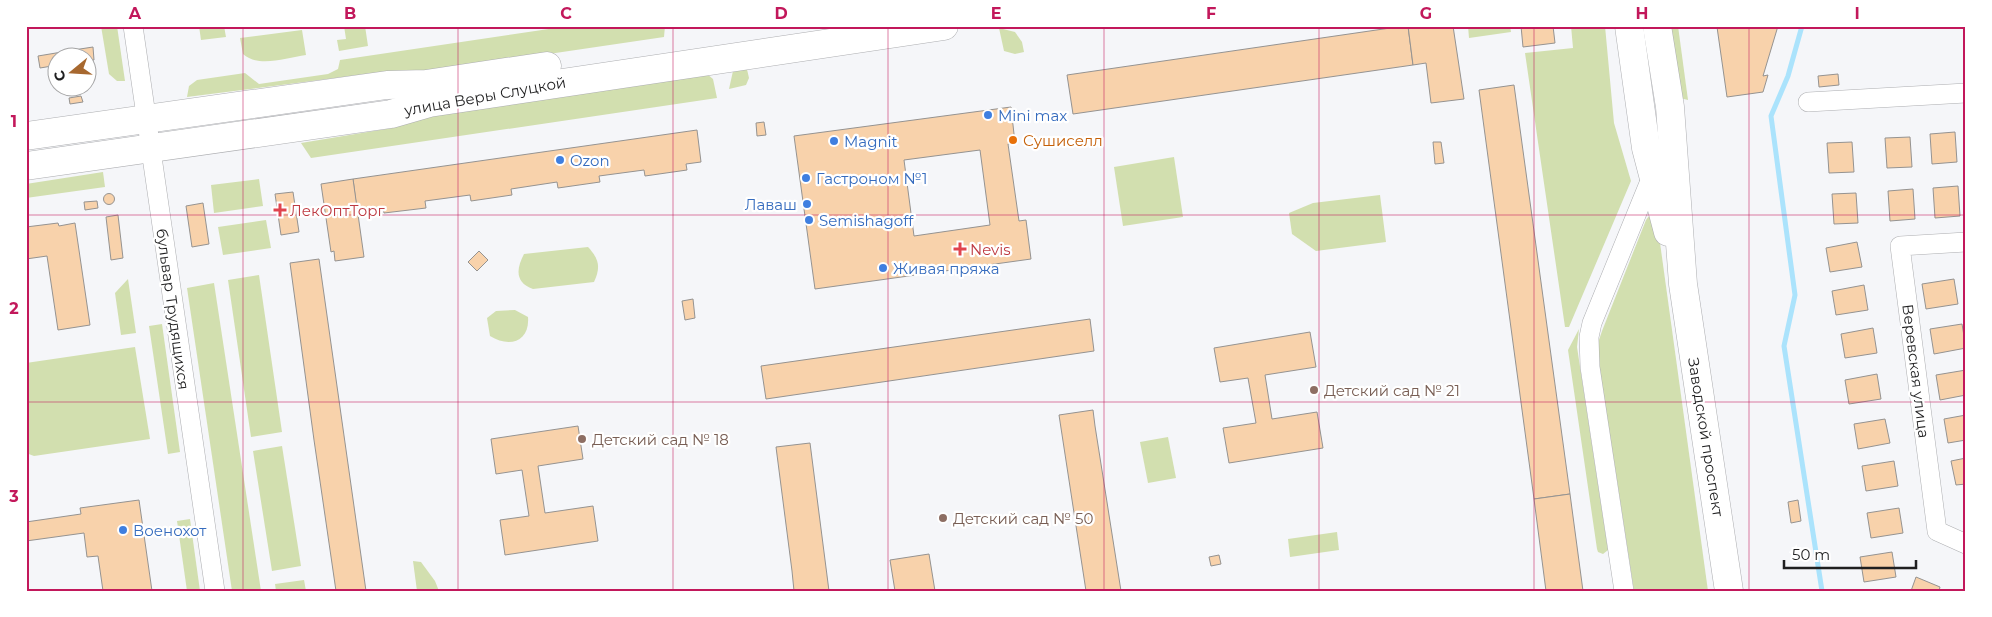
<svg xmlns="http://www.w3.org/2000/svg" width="1992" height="617" font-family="Montserrat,sans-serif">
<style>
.green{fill:#d2dfaf}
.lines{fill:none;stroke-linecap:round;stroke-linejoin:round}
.stream{stroke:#abe3fc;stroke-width:5}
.building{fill:#f8d2ab;stroke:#959391;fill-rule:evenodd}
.street-casing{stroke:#adaeb1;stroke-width:20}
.secondary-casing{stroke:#adaeb1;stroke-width:29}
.primary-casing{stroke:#adaeb1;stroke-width:29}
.street{stroke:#fff;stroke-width:19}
.secondary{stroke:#fff;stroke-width:28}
.primary{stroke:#fff;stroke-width:28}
.grid{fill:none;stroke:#c2185b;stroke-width:1;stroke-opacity:0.55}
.shop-dot{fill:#3f7fe0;stroke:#fff;stroke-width:2}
.food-dot{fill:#e8710a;stroke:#fff;stroke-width:2}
.health-dot{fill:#e0444e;stroke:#fff;stroke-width:2}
.education-dot{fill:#8d6e63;stroke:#fff;stroke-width:2}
.labels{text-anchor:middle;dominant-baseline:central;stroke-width:4.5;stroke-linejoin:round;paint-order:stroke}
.street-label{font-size:15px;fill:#1f1f20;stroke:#fff}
.shop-label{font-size:15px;fill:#366cbe;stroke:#fff;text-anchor:start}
.food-label{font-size:15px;fill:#c56008;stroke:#fff;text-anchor:start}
.health-label{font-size:15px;fill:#be3a42;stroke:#fff;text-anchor:start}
.education-label{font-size:15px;fill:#785e54;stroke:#fff;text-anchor:start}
.neatline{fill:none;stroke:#c2185b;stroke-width:2}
.grid-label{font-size:16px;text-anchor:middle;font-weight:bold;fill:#c2185b}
</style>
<rect width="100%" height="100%" fill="#f5f6f9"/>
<g class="green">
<polygon points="101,26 117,26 125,81 117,81 109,74"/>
<polygon points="199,26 224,26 226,37 201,40"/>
<polygon points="344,26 365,26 368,46 339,51 337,40 346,39"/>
<polygon points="569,26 665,26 664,37 427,72 374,73 187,97 189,86 197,80 245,73 259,84 328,74 338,69 340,60"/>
<polygon points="1468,26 1510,26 1511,32 1469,38"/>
<polygon points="1571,26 1605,26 1614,123 1631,181 1569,327 1565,327 1525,53 1573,48"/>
<polygon points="1669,26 1678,26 1688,100 1680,98"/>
<polygon points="999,28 1015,32 1022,42 1024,52 1015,54 1004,51"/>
<path d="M302,30L306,55C286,58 258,68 243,54L240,38Z"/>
<polygon points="746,65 749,78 746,85 729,89 733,71"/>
<polygon points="707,74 713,79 717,98 311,158 301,143 392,128 427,114"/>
<polygon points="1174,157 1183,217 1123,226 1114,167"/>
<polygon points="103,172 105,187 26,198 26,184"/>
<polygon points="259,179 263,206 214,213 211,185"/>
<polygon points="1380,195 1386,242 1316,251 1292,234 1289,213 1313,203"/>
<polygon points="1649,216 1652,216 1657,221 1708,591 1634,591 1600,370 1598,343 1602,331 1646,220"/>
<polygon points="266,220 271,248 223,255 218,227"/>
<path d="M588,247C599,259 601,267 594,282L533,289C515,283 516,269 524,254Z"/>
<polygon points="259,275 282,432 251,437 228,280"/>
<polygon points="128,279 136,333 121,335 115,293"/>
<polygon points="214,283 261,591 232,591 187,288"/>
<path d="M515,310L528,317C530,342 509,348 490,336L487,318L496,311Z"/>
<polygon points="162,324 180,452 168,454 149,326"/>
<polygon points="1579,329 1577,347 1608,550 1603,554 1598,552 1597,549 1568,350"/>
<polygon points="135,347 150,439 34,456 26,453 26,363"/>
<polygon points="1168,437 1176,478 1148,483 1140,442"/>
<polygon points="282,446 301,566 272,571 253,451"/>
<polygon points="190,519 200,591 187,591 177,521"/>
<polygon points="1337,532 1339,550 1290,557 1288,539"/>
<polygon points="413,561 421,562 435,581 439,591 417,591"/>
<polygon points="304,580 306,591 276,591 275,584"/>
</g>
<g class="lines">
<polyline class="stream" points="1802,26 1788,76 1771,116 1795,295 1784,346 1822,591"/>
</g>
<g class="building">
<polygon points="1404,26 1408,26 1413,65 1073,114 1067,75"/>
<polygon points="1408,26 1453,26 1464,99 1431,103 1426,63 1413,65"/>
<polygon points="1521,26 1553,26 1555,43 1523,47"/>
<polygon points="1715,26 1778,26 1763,76 1768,75 1763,92 1727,97 1717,27"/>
<polygon points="93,47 94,60 88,61 88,58 81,58 80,49"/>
<polygon points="80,49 81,58 58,58 58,65 40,68 38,56"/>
<polygon points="1838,74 1839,85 1819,87 1818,76"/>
<polygon points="1514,85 1570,494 1534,499 1479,90"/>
<polygon points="81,96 83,102 70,104 69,98"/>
<path d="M1011,107L1015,143L1008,144L1019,221L1026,220L1031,259L815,289L794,136ZM980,150L990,225L914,236L904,160Z"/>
<polygon points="764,122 766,135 757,136 756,123"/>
<polygon points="697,130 701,162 686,164 687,170 645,176 644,170 599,176 600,182 558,188 557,182 511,189 512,195 471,201 470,195 425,201 426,208 384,213 383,207 357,211 353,179"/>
<polygon points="1955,132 1957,162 1932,164 1930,134"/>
<polygon points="1910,137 1912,167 1887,168 1885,138"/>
<polygon points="1433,142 1441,142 1444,163 1435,164"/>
<polygon points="1852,142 1854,172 1829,173 1827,143"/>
<polygon points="353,179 364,257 335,261 334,251 331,252 321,184"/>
<polygon points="1958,186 1960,216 1935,218 1933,188"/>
<polygon points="1913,189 1915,219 1890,221 1888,191"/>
<polygon points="293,192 299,232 281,235 275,194"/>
<polygon points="1856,193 1858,223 1834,224 1832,194"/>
<circle cx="109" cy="199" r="5.5"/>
<polygon points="97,201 98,208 85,210 84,202"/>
<polygon points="203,203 209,244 192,247 186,206"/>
<polygon points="118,215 123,258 111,260 106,217"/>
<polygon points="58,223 59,226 75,223 90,325 58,330 47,256 26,259 26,227"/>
<polygon points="1857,242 1862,267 1830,272 1826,248"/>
<polygon points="479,251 488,260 477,271 468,262"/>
<polygon points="319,259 366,591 336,591 314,440 290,263"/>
<polygon points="1954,279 1958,304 1926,309 1922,284"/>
<polygon points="1864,285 1868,310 1836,315 1832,291"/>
<polygon points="693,299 695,318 685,320 682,301"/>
<polygon points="1090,319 1094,351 766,399 761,366"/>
<polygon points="1962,324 1966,348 1934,354 1930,329"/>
<polygon points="1873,328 1877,353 1845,358 1841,334"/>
<polygon points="1310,332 1316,367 1265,375 1272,419 1317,412 1323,448 1229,463 1223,428 1256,423 1248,378 1220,382 1214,348"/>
<polygon points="1966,370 1966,395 1940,400 1936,375"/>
<polygon points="1877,374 1881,399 1849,404 1845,380"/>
<polygon points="1093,410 1095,426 1121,591 1086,591 1059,415"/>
<polygon points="1966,415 1966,440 1948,443 1944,419"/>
<polygon points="1885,419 1890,443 1858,449 1854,424"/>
<polygon points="578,426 583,459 538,466 545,513 593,506 598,541 505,555 500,520 529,516 522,470 496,474 491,439"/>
<polygon points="810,443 829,591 794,591 792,571 776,447"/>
<polygon points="1966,458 1966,484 1956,485 1951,461"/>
<polygon points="1894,461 1898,486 1866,491 1862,466"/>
<polygon points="1570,494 1583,591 1546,591 1534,499"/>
<polygon points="139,500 152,591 103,591 98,556 87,557 84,533 26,541 26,522 81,514 80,508"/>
<polygon points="1798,500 1801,521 1791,523 1788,502"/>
<polygon points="1899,508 1903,533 1871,538 1867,513"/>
<polygon points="1892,552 1896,577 1864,582 1860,557"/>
<polygon points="929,554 935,591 895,591 890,560"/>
<polygon points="1219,555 1221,564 1211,566 1209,557"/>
<polygon points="1916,577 1940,587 1939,591 1911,591"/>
</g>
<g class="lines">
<g class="street-casing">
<g id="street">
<polyline points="133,26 215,591"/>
<polyline points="1808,102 1966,93"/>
<polyline points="1966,242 1900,246 1937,531 1966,544"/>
<polyline points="1624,591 1590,367 1589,337 1592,323 1652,176"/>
</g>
</g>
<g class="secondary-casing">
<g id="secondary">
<polyline points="26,136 387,85 426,84 547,66"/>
<polyline points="26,166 391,114 429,103 944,26"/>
</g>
</g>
<g class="primary-casing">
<g id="primary">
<polyline points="1629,26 1646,148 1668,232"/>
<polyline points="1657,26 1670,107 1683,284 1729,591"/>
</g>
</g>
<use href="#street" class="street"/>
<use href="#secondary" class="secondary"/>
<use href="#primary" class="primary"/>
</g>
<path class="grid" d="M243,26V591M458,26V591M673,26V591M888,26V591M1104,26V591M1319,26V591M1534,26V591M1749,26V591M26,215H1966M26,402H1966"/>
<g class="shop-dot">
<circle cx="988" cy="115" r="5"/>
<circle cx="834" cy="141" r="5"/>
<circle cx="560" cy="160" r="5"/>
<circle cx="806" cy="178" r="5"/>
<circle cx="807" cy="204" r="5"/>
<circle cx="809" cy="220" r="5"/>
<circle cx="883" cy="268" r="5"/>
<circle cx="123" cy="530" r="5"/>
</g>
<circle class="food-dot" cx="1013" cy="140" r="5"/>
<g class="health-dot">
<path d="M277.5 202.5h5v5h5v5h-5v5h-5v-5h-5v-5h5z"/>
<path d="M957.5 241.5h5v5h5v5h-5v5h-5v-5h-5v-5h5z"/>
</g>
<g class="education-dot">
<circle cx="1314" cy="390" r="5"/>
<circle cx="582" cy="439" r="5"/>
<circle cx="943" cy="518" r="5"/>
</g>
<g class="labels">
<g class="street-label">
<text transform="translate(485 96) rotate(-10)">улица Веры Слуцкой</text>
<text transform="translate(173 309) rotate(82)">бульвар Трудящихся</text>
<text transform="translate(1916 371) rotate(83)">Веревская улица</text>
<text transform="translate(1706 437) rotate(81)">Заводской проспект</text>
</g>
<g class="shop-label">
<text x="998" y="115">Mini max</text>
<text x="844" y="141">Magnit</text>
<text x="570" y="160">Ozon</text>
<text x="816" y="178">Гастроном №1</text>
<text x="797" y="204" text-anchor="end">Лаваш</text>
<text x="819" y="220">Semishagoff</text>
<text x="893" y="268">Живая пряжа</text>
<text x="133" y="530">Военохот</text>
</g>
<g class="food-label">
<text x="1023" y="140">Сушиселл</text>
</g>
<g class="health-label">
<text x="290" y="210">ЛекОптТорг</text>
<text x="970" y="249">Nevis</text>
</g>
<g class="education-label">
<text x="1324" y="390">Детский сад № 21</text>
<text x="592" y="439">Детский сад № 18</text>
<text x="953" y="518">Детский сад № 50</text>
</g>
</g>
<rect width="1992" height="617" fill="none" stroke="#ffffff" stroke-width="55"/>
<g transform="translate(72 72) rotate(252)"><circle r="24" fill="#ffffff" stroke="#a5a5a6"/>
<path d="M0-4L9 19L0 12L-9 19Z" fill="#a7682f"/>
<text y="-8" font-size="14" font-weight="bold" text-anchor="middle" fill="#1f1f20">С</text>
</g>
<path d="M1784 560v8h132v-8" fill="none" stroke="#1f1f20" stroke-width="2.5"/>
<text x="1792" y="560" font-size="15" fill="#1f1f20" stroke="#ffffff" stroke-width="4" paint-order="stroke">50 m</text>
<rect x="28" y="28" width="1936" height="562" class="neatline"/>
<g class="grid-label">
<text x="135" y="19">A</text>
<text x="350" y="19">B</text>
<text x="566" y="19">C</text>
<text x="781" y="19">D</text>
<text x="996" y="19">E</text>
<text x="1211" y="19">F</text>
<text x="1426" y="19">G</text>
<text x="1642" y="19">H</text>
<text x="1857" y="19">I</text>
<text x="14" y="127">1</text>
<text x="14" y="314">2</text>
<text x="14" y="502">3</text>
</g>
</svg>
